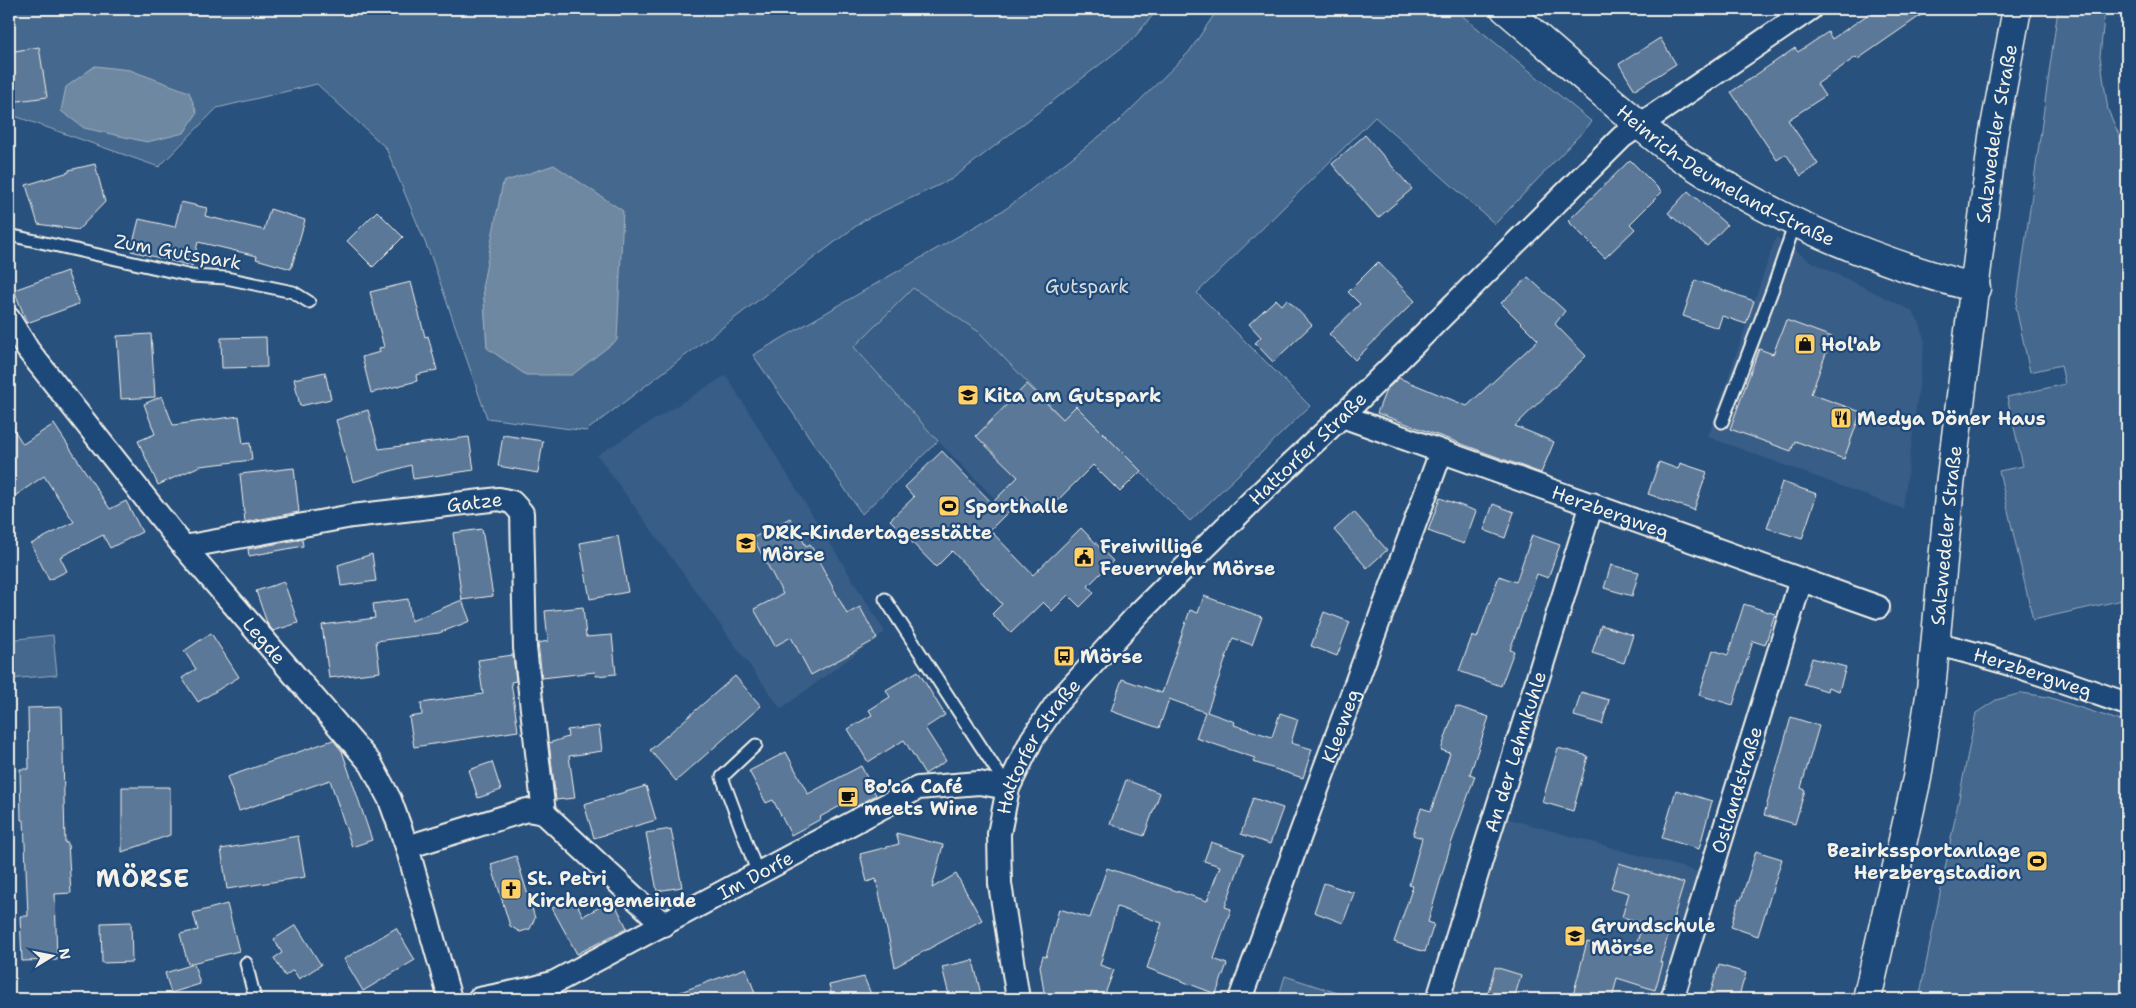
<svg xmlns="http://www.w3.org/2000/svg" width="2136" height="1008" font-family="'Shantell Sans',sans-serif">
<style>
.built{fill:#375d86}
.green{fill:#45688e;stroke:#9cacbb;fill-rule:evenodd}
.water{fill:#6e88a2;stroke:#a4b2be}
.building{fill:#5b7899;stroke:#f4f1e8}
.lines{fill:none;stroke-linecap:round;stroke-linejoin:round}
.service-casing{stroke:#f4f1e8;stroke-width:15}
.minor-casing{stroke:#f4f1e8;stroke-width:26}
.tertiary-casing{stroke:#f4f1e8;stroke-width:31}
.service{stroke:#1f4a7a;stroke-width:11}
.minor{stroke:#1f4a7a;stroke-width:22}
.tertiary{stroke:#1f4a7a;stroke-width:28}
.labels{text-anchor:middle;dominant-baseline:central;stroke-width:4.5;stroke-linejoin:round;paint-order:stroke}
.street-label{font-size:19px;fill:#f4f1e8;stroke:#1f4a7a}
.park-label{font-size:19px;fill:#dadcda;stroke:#1f4a7a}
.poi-label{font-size:19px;font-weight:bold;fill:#f4f1e8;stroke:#1f4a7a;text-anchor:start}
.district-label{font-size:24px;font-weight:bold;letter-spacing:1px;fill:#f4f1e8;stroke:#1f4a7a}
</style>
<rect width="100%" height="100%" fill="#28517e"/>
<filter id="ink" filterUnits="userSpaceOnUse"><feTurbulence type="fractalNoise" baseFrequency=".02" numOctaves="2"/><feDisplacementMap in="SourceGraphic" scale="10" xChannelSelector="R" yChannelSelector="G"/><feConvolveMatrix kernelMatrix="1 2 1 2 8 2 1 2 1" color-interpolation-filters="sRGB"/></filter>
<g filter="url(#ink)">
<g class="built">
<polygon points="1776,237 1810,261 1911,310 1920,323 1925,341 1903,509 1708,437"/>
<polygon points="913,287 979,332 1063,419 1076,406 1141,471 1120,492 1093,465 1043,515 1018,490 1003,507 938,441 854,347"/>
<polygon points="726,375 885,632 781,709 597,455"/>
<polygon points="1506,818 1699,872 1660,999 1451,999"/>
</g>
<g class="green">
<path d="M9,9H1158L1133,39L952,179L864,220L586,431L487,418L432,259L386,148L317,84L217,108L159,167L9,114ZM483,283L526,375L487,347Z"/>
<polygon points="1218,9 1454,9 1592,122 1495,224 1375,117 1197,293 1310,406 1190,521 1076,407 1063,419 979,332 913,288 854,347 938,441 862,514 753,355 1007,208 1119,121 1189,52"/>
<polygon points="2058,9 2105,9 2100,56 2108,110 2127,153 2127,599 2033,620 1999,471 2023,466 2007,397 2065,384 2061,365 2030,372 2016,308"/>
<polygon points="53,635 57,675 9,679 9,640"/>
<polygon points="2022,693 2048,697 2127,723 2127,999 1919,999 1976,713 1996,700"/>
<polygon points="1285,976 1356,999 1278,999"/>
</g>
<g class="water">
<polygon points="95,66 130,70 189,92 197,113 184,133 147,142 84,128 61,111 66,87"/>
<polygon points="554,165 623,211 617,340 572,375 526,375 487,348 483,283 503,182"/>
</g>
<g class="building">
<polygon points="1876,9 1930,9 1858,59 1856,57 1817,84 1825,96 1788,120 1818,164 1801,176 1786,154 1777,160 1731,92 1795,48 1798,52 1828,32 1832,39"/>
<polygon points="1660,38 1676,64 1635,90 1619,64"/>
<polygon points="39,47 47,97 11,102 9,84 9,52"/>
<polygon points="1365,135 1412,189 1378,218 1332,164"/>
<polygon points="1630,160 1662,192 1630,224 1635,229 1605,258 1568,221"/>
<polygon points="95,164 105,202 78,230 38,224 26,185 69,172 69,170"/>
<polygon points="1688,191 1727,225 1707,246 1668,213"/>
<polygon points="181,202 207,208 205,216 264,230 270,209 305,220 291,269 256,259 257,256 198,242 192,266 131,251 139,219 175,227"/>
<polygon points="377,211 403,237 373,267 347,241"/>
<polygon points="1378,262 1415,301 1355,360 1329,334 1360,304 1348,292"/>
<polygon points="67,271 79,304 27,323 14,290"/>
<polygon points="1528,277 1565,311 1555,324 1586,356 1515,426 1554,442 1541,473 1377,413 1386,390 1399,378 1467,406 1538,340 1501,303"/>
<polygon points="1695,280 1754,301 1746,324 1722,316 1718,328 1683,316"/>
<polygon points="411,282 425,337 428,336 437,370 416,375 417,381 371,393 362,357 380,352 379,348 384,347 370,292"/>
<polygon points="1276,299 1282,305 1287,299 1312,325 1273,362 1255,343 1261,337 1249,324"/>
<polygon points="1786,320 1832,337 1811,394 1861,412 1844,459 1795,441 1791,451 1730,429 1759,349 1773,354"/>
<polygon points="151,334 155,397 121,399 117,336"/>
<polygon points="266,337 267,367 222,368 221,338"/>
<polygon points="325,372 331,399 300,406 294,379"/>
<polygon points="1027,384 1063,419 1076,406 1141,471 1120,492 1093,465 1043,515 1024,496 990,530 1033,575 1081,528 1113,561 1088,586 1094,593 1080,607 1068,595 1052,611 1043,602 1011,633 992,614 1002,604 952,551 936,567 890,520 914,497 905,487 942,451 992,503 1018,477 976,436"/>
<polygon points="162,396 173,425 239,416 243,444 250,443 252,460 200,466 158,485 138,441 155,434 144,404"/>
<polygon points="368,410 379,449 469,437 474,470 413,479 411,465 353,482 336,420"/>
<polygon points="9,422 23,444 54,424 110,509 126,501 142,532 110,548 103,535 60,557 67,571 49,580 31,544 74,522 44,476 9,500"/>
<polygon points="503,435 543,441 538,473 498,466"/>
<polygon points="1659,462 1678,469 1680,463 1707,472 1694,510 1648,494"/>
<polygon points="294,468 299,512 245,522 240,474"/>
<polygon points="1782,482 1817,494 1802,539 1767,528"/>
<polygon points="1440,498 1476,511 1464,544 1428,531"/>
<polygon points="1493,504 1514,512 1505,538 1484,530"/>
<polygon points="1354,512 1387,550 1367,568 1334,530"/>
<polygon points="790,518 806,546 810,544 847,614 860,607 877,639 811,675 791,637 775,646 754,609 783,594 753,538"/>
<polygon points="482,529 493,596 462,600 453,533"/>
<polygon points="1532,535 1560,545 1548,578 1537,574 1510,650 1514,651 1501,686 1459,671 1472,636 1477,638 1499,576 1516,582"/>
<polygon points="618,536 628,592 590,599 580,543"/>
<polygon points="302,539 303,546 249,556 248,549"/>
<polygon points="372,554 376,581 341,586 338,565"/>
<polygon points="1611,565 1639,572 1632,596 1604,588"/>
<polygon points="284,582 298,623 273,631 267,623 256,591"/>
<polygon points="1204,596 1262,617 1252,645 1233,638 1207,712 1235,722 1234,725 1272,737 1280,713 1298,719 1291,743 1312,749 1303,778 1253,762 1255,758 1196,738 1205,712 1169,699 1159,728 1111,711 1122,679 1162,693 1190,610 1198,613"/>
<polygon points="408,599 411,621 462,600 470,621 439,633 376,641 380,672 329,678 322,625 375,618 373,604"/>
<polygon points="1744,604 1775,614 1765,645 1753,641 1733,705 1699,695 1713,650 1728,655"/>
<polygon points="583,607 586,637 612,635 616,674 596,676 595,672 542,678 538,643 548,641 545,611"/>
<polygon points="1324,612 1350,622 1337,656 1311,646"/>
<polygon points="1601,625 1633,635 1624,663 1592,653"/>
<polygon points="211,633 239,677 198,702 182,678 196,669 184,651"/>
<polygon points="513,655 516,681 511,682 518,731 414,747 409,717 422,715 421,703 483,694 478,660"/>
<polygon points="1812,658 1846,667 1839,691 1828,687 1827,691 1804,684"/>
<polygon points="918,671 945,715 925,728 946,761 925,774 904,740 868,762 848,729 872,715 869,710 890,697 886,690"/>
<polygon points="735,676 761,706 676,781 650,750"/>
<polygon points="1581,692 1609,700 1602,724 1574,716"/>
<polygon points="1456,706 1489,717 1470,774 1475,776 1450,847 1428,922 1434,924 1425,952 1394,942 1413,886 1409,885 1422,838 1413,835 1421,808 1431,811 1450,753 1441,750"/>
<polygon points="62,707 65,843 68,843 71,893 55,894 57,960 22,961 20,916 28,916 24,820 21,820 20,769 29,769 28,708"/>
<polygon points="1791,717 1819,726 1801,788 1805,790 1795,824 1764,815"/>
<polygon points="599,726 602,751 569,756 575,798 556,800 549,743 568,737 567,730"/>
<polygon points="333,740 342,751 372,840 352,847 330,780 239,811 227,777"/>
<polygon points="1558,748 1588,756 1573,811 1542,802"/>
<polygon points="786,752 808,794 861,766 876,795 857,806 853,799 820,817 821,819 791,835 773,800 766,803 749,771"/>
<polygon points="492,762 501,790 478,798 469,770"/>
<polygon points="1126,780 1160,793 1144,836 1110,824"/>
<polygon points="646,786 656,820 594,838 584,804"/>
<polygon points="122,787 170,787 170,835 122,852"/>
<polygon points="1676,790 1712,801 1699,849 1662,838"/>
<polygon points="1253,798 1283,808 1270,844 1241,834"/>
<polygon points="671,829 682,887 657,891 646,833"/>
<polygon points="896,833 943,845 932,888 956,874 982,920 895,967 876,879 867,882 860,854 899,844"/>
<polygon points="298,836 305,877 227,889 221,849"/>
<polygon points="1211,842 1244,853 1225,907 1231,909 1214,959 1227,964 1216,994 1147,968 1162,923 1117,907 1100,965 1114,970 1103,999 1045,999 1040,966 1043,956 1046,957 1059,909 1090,918 1107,868 1207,901 1220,866 1204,861"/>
<polygon points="1756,851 1782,859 1758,936 1731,927 1739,899 1741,900"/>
<polygon points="516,856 535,918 530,929 520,932 510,926 491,864"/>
<polygon points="1619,863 1684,883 1660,962 1663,963 1655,990 1617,978 1612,999 1572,999 1587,942 1633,954 1643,923 1622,917 1629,893 1611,888"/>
<polygon points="1324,883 1354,893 1343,923 1314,912"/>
<polygon points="573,896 583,916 613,900 627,928 577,954 552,908"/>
<polygon points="227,904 239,951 188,964 180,934 198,930 193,913"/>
<polygon points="131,922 132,962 102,963 101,923"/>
<polygon points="296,925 321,965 299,979 293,970 285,976 274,958 282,953 274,939"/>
<polygon points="396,928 415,960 363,991 344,959"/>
<polygon points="973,960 982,999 950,999 942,967"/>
<polygon points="194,964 200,984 171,993 165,973"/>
<polygon points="1719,965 1746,973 1738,999 1728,999 1710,994"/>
<polygon points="1495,967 1521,975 1514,999 1486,999"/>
<polygon points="746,968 757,999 667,999 667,997"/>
<polygon points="864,977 873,999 833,999 829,985"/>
</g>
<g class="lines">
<g class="service-casing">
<g id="service">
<polyline points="9,235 192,276 226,278 293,292 309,302"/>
<polyline points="1722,422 1773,288 1795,223"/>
<polyline points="885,599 1008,788"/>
<polyline points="756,745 722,777 758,874"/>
<polyline points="246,963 255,999"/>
</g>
</g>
<g class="minor-casing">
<g id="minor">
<path id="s1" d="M9,319L28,350L184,547L371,764L390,800L407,847L450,999"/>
<path id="s2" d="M1342,416L1878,607"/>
<path id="s3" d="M184,547L352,516L499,499L512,502L522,513L525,648L544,813"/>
<path id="s4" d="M1937,644C2002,659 2064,682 2127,704"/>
<polyline points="407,847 527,810 544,813 664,925"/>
<path id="s5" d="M479,999L534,988L555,982L918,788L979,783L1008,788"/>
<path id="s6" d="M1018,999L1000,884L999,834L1008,788L1032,739L1056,704L1139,613L1252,501L1342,416L1622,137L1810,9"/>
<path id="s7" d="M1240,999L1441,452"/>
<path id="s8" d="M1438,999L1592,504"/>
<path id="s9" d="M1672,999L1801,580"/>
</g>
</g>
<g class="tertiary-casing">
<g id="tertiary">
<path id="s10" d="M1505,9C1537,36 1568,64 1600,91C1627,114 1653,138 1682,158C1772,218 1872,261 1976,288"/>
<path id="s11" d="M1867,999L1917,778L1931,690L1950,485L1993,137L2017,9"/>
</g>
</g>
<use href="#service" class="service"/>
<use href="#minor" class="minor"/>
<use href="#tertiary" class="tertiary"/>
</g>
</g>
<defs>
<g id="shop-square" transform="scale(1.125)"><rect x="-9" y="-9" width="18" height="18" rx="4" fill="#ffd166" stroke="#1f4a7a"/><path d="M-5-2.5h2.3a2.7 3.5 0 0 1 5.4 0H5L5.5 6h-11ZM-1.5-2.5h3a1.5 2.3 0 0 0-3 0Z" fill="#111"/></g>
<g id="school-square" transform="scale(1.125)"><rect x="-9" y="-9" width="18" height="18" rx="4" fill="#ffd166" stroke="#1f4a7a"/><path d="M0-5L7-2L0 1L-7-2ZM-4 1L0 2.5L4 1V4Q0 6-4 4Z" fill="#111"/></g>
<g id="restaurant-square" transform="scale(1.125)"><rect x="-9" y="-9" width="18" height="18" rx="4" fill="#ffd166" stroke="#1f4a7a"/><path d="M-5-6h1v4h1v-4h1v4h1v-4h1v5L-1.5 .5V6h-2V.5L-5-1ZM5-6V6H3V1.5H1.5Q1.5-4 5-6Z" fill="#111"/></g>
<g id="stadium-square" transform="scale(1.125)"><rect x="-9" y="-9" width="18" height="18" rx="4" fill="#ffd166" stroke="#1f4a7a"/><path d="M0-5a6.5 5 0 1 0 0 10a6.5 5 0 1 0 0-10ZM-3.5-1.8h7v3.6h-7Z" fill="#111"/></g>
<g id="civic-square" transform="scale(1.125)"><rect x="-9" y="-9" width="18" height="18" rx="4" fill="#ffd166" stroke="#1f4a7a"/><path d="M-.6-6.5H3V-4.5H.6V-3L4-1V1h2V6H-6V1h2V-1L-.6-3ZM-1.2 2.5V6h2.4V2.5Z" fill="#111"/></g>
<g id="bus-square" transform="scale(1.125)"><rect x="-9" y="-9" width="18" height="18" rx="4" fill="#ffd166" stroke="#1f4a7a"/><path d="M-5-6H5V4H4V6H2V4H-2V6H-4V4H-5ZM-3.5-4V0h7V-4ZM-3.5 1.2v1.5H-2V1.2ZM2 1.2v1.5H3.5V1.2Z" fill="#111"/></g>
<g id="cafe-square" transform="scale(1.125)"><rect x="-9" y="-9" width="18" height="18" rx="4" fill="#ffd166" stroke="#1f4a7a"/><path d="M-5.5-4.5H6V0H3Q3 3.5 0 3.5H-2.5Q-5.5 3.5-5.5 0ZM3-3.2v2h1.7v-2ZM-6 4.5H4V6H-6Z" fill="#111"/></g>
<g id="church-square" transform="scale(1.125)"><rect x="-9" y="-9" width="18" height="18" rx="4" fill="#ffd166" stroke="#1f4a7a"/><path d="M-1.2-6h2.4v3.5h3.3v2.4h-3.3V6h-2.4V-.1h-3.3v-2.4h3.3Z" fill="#111"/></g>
</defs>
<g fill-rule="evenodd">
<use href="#shop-square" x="1805" y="344"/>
<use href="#school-square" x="968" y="395"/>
<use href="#restaurant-square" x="1841" y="418"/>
<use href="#stadium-square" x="949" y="506"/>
<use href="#school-square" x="746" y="543"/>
<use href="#civic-square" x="1084" y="557"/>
<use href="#bus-square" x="1064" y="656"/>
<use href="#cafe-square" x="848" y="797"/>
<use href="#stadium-square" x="2037" y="861"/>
<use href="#church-square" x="511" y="889"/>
<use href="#school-square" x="1575" y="936"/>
</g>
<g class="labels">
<g class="street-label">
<text stroke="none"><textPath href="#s11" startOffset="876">Salzwedeler Straße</textPath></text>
<text stroke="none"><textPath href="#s10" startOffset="278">Heinrich-Deumeland-Straße</textPath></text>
<text transform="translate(178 252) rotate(10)">Zum Gutspark</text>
<text stroke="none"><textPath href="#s6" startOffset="669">Hattorfer Straße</textPath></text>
<text stroke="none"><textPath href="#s3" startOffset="294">Gatze</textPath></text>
<text stroke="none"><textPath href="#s2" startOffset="285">Herzbergweg</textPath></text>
<text stroke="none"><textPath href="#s11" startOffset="471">Salzwedeler Straße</textPath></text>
<text stroke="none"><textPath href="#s1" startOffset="411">Legde</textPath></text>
<text stroke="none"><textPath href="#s4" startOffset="100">Herzbergweg</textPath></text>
<text stroke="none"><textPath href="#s7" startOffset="291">Kleeweg</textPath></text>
<text stroke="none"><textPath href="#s6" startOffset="264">Hattorfer Straße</textPath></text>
<text stroke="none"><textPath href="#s8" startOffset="259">An der Lehmkuhle</textPath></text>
<text stroke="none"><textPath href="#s9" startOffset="219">Ostlandstraße</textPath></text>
<text stroke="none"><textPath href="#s5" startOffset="305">Im Dorfe</textPath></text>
</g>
<g class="park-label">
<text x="1087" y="286">Gutspark</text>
</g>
<g class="poi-label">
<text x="1821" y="344">Hol'ab</text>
<text x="984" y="395">Kita am Gutspark</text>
<text x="1857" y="418">Medya Döner Haus</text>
<text x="965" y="506">Sporthalle</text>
<text x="762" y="532">DRK-Kindertagesstätte<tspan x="762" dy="22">Mörse</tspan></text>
<text x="1100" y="546">Freiwillige<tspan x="1100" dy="22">Feuerwehr Mörse</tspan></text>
<text x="1080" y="656">Mörse</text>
<text x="864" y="786">Bo'ca Café<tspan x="864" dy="22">meets Wine</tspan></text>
<text x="2021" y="850" text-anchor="end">Bezirkssportanlage<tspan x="2021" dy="22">Herzbergstadion</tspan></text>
<text x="527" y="878">St. Petri<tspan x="527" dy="22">Kirchengemeinde</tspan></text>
<text x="1591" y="925">Grundschule<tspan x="1591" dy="22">Mörse</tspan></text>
</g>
<g class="district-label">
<text x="143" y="879">MÖRSE</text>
</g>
</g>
<rect width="2136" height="1008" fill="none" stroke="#1f4a7a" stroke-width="30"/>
<rect x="15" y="15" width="2106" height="978" fill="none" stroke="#f4f1e8" stroke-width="2" filter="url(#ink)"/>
<g transform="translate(52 956) rotate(80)" stroke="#1f4a7a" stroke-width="4" paint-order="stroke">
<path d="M0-4L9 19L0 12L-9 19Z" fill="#f4f1e8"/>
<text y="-8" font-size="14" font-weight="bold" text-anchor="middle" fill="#f4f1e8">N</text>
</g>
</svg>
